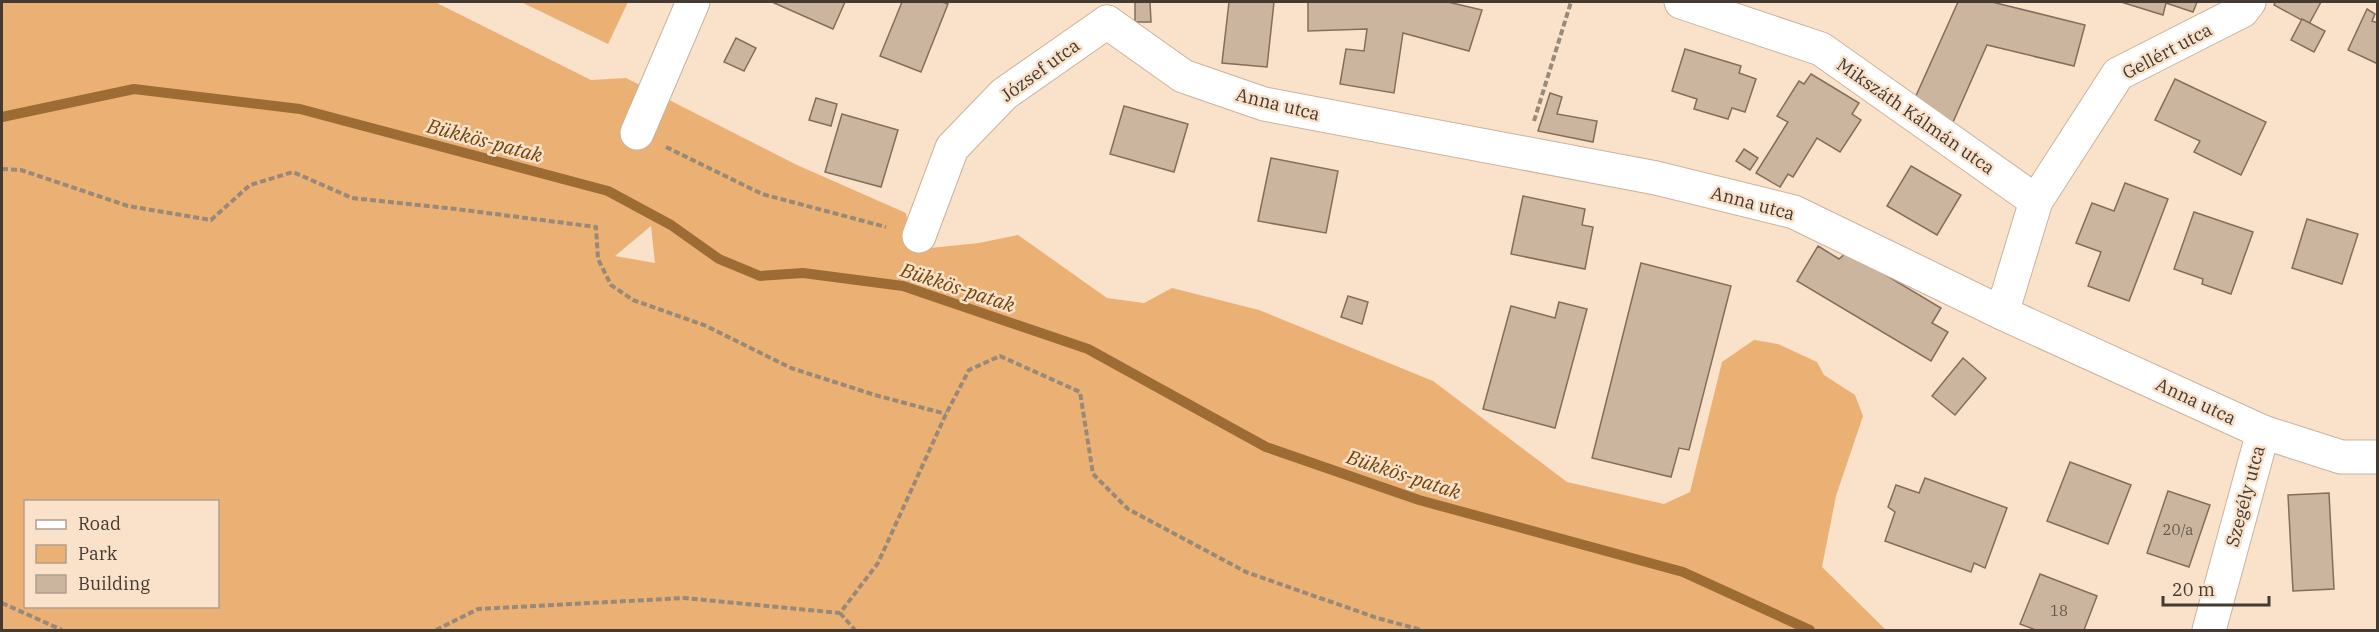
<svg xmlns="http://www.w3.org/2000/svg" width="2379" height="632" font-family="'IBM Plex Serif',serif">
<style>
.green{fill:#ebb174;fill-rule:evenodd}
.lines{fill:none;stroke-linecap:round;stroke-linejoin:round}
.stream{stroke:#9d6c34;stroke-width:10}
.building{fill:#ccb59f;stroke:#836e59;stroke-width:1.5}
.minor-casing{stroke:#cab39d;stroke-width:35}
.path{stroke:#998979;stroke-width:4;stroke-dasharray:6 3;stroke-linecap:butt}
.minor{stroke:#fff;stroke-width:33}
.labels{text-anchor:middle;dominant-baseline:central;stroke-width:5;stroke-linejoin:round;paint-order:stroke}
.number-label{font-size:15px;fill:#65594c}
.street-label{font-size:18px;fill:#433a31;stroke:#f9e1ca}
.water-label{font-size:20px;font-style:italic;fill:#71450a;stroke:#f9e1ca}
</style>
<rect width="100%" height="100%" fill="#f9e1ca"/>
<g class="green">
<path d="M2,2H435L591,80L626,78L797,165L906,213L911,250L979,243L1018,235L1107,298L1144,303L1172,288L1259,310L1433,381L1567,482L1664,504L1690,492L1722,362L1754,340L1778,344L1817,362L1824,375L1855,395L1863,416L1836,496L1822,567L1886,630H2ZM651,226L655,263L615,256ZM26,502H218V606H26Z"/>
<polygon points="521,2 628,2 608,44"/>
</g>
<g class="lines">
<polyline class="stream" points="2,117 134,89 300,109 608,191 671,225 719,259 760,276 803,273 903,286 1088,349 1266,447 1419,500 1683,572 1810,630"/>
</g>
<g class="building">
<polygon points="772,2 845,2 833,29"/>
<polygon points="902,2 942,2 948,4 921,72 880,56"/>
<polygon points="1135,2 1150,2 1151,22 1135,22"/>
<polygon points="1229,2 1274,2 1267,67 1222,63"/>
<polygon points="1308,2 1448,2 1482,10 1469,51 1403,33 1394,93 1340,84 1346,49 1364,51 1367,29 1308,31"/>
<polygon points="1958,2 1992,2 2085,25 2074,66 1987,45 1950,129 1911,107"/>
<polygon points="2121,2 2197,2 2193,12 2166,3 2163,15"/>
<polygon points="2275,2 2321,2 2309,24 2274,5"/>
<polygon points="2367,9 2375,14 2372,21 2378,23 2378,64 2348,50"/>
<polygon points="2302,19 2325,31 2314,52 2291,40"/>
<polygon points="736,38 756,48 744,71 724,62"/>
<polygon points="1685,49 1741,66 1739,73 1756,79 1745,112 1732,108 1728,119 1694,109 1697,99 1672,91"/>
<polygon points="1811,74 1859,103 1852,114 1861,120 1840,152 1817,138 1793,177 1788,174 1780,187 1756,173 1788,122 1777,116 1799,81 1804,84"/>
<polygon points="2175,79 2266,122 2241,175 2194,152 2200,141 2155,120"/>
<polygon points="1550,93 1562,97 1557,114 1597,121 1593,142 1538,131"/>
<polygon points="816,98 837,104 831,126 809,120"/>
<polygon points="1124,106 1188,124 1174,172 1110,154"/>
<polygon points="842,114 898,130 881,187 825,172"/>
<polygon points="1744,149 1758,158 1750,170 1736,161"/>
<polygon points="1271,158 1338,171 1326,233 1258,221"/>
<polygon points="1911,166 1961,195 1937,235 1887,206"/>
<polygon points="2125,183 2168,199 2129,301 2088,286 2101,252 2076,243 2092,203 2114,211"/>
<polygon points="1523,196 1585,209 1582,225 1593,227 1585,269 1511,254"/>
<polygon points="2194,212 2253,232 2231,294 2202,284 2203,279 2174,269"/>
<polygon points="2307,219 2358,234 2342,284 2292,268"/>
<polygon points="1818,246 1839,259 1847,252 1941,308 1932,323 1948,332 1931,361 1797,281"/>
<polygon points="1641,263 1731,286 1689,450 1679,448 1671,477 1592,458"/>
<polygon points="1348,296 1368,302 1362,324 1341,317"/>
<polygon points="1559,302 1587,309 1555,428 1483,409 1511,306 1555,318"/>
<polygon points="1963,358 1986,378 1955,415 1932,396"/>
<polygon points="2070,462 2131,485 2108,544 2047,521"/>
<polygon points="1925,478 2007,508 1985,568 1974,563 1971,572 1885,541 1895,512 1888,507 1896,485 1919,493"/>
<polygon points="2168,491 2210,505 2189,567 2147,553"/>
<polygon points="2329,493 2334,589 2293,591 2288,495"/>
<polygon points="2040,574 2097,596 2084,630 2036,630 2020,624"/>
</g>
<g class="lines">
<g class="minor-casing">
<g id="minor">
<polyline points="1681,2 1821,49 2036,201 2002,313"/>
<polyline points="1107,22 1183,76 1264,104 1656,178 1794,212 2002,313 2263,432 2341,457 2378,457"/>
<polyline points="637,133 693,2"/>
<polyline points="2036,201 2118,74 2242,11 2249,2"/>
<polyline points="919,236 952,148 1004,94 1107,22"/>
<polyline points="2209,630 2263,432"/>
</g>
</g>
<g class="path">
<polyline points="1534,121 1571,2"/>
<polyline points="666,147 762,194 886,227"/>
<polyline points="2,169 21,170 128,206 211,220 250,185 293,172 352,198 456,209 596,227 598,259 611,285 633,300 704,325 791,368 875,395 946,414"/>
<polyline points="2,603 62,630"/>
<polyline points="840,613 855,630"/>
<polyline points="436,630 478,609 684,598 840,613 878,563 946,414 969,370 1000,356 1080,392 1093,474 1128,509 1246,572 1377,618 1422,630"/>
</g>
<use href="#minor" class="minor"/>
</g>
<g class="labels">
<g class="number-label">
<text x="2178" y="529">20/a</text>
<text x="2059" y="610">18</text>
</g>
<g class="street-label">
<text transform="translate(2167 51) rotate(-28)">Gellért utca</text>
<text transform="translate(1040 70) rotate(-36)">József utca</text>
<text transform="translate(1278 104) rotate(14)">Anna utca</text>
<text transform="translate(1916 116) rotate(35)">Mikszáth Kálmán utca</text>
<text transform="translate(1753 203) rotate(15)">Anna utca</text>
<text transform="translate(2196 401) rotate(25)">Anna utca</text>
<text transform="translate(2245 496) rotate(-75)">Szegély utca</text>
</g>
<g class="water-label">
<text transform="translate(485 140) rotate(15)">Bükkös-patak</text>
<text transform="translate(958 287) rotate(18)">Bükkös-patak</text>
<text transform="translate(1404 474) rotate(18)">Bükkös-patak</text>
</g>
</g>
<rect width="2379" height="632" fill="none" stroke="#433a31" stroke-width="6"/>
<rect x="24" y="500" width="195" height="108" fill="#f9e1ca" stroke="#b09e8d" stroke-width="1.5"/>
<rect x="36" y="520" width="30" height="9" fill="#ffffff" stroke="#b09e8d" stroke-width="1.5"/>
<text x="78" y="530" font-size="18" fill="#433a31">Road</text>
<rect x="36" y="545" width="30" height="18" fill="#ebb174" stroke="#b09e8d" stroke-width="1.5"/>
<text x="78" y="560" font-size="18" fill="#433a31">Park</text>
<rect x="36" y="575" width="30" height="18" fill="#ccb59f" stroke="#b09e8d" stroke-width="1.5"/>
<text x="78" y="590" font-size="18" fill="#433a31">Building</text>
<path d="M2163 596v9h106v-9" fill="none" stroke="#433a31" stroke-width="3"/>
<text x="2172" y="596" font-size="18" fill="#433a31" stroke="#f9e1ca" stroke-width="4.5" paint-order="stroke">20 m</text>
</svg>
